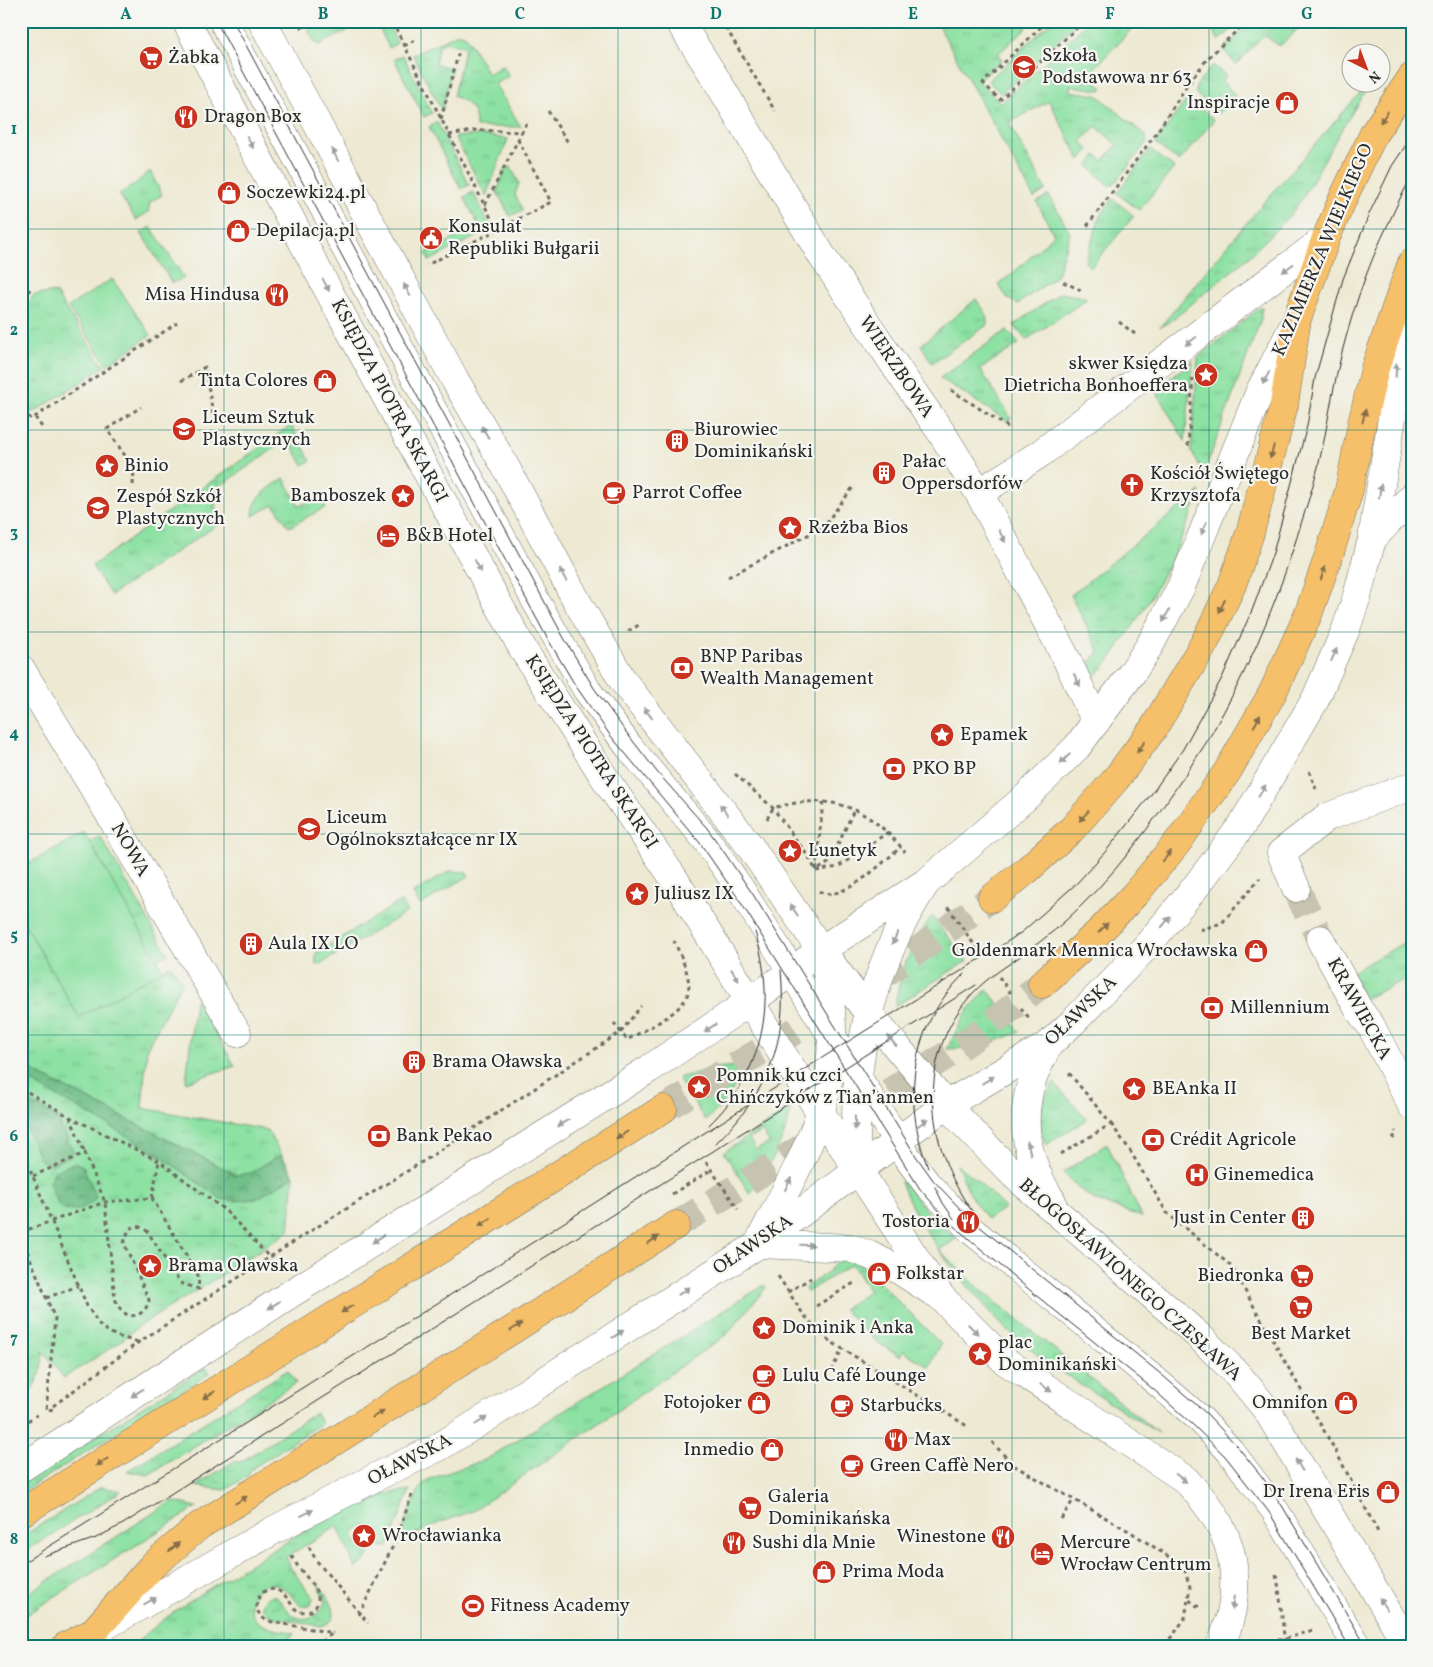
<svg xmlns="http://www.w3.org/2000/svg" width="1433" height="1667" font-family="Vollkorn,serif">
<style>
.grass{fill:url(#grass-tufts);stroke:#5c8667;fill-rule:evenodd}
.forest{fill:url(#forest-crowns);stroke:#4e755a}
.pitch{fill:#8ce1a3;stroke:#5c8667}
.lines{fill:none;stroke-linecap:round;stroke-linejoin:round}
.minor-tunnel{stroke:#c6c3b1;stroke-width:28;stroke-dasharray:28 14;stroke-linecap:butt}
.major-tunnel{stroke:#c6c3b1;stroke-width:28;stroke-dasharray:28 14;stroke-linecap:butt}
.minor-casing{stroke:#6f6e65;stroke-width:29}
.major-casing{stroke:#6f6e65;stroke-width:29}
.path{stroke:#6f6e65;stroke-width:3;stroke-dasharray:4 4;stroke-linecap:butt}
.minor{stroke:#fff;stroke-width:28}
.major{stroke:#f6c06b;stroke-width:28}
.tram{stroke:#2b2b2b;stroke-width:1}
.oneway{fill:#866e48}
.oneway2{fill:#a0a0a0}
.grid{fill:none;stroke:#0f766e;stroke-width:1;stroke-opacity:0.55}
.labels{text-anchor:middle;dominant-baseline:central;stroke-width:4.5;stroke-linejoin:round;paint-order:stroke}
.poi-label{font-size:19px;fill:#2b2b2b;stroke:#f6f6f2;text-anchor:start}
.street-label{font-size:19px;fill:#2b2b2b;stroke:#f6f6f2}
.neatline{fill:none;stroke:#0f766e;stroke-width:2}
.grid-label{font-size:16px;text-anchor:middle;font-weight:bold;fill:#0f766e}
</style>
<defs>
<pattern id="grass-tufts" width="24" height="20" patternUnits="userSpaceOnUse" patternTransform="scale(1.25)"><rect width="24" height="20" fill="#8ce1a3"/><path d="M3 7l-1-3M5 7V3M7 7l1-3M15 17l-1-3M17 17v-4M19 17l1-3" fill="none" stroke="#79c18c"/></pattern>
<pattern id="forest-crowns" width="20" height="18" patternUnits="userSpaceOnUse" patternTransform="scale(1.25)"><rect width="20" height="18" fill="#71bf89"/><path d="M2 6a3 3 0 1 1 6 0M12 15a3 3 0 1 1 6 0" fill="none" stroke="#5d9b70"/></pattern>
</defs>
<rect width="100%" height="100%" fill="#f6f6f2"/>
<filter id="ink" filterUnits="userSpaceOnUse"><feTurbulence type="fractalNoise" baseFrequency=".02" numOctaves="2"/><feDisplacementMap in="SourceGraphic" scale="10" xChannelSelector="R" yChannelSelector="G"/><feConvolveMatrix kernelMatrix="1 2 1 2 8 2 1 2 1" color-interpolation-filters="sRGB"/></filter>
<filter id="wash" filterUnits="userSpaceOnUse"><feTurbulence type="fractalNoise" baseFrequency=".0096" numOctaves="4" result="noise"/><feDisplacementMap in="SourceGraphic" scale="20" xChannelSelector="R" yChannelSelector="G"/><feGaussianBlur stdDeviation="1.12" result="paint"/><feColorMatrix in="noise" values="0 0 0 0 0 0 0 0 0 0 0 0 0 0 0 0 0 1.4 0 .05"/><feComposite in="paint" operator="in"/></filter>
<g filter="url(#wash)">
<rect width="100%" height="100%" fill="#ede9d2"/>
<g class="grass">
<polygon points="326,21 367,21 319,45 315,43 308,30"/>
<polygon points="376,21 386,21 397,43 389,48"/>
<polygon points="936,21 1033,21 998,54 1002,60 979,81 1001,103 1089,21 1139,21 1088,75 1103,88 1101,90 1070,86 1070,91 1097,95 1146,136 1147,142 1114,184 1110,186 1088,166 1096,155 1103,161 1117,145 1096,126 1081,142 1089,149 1080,160 1049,101 1009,123 1046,190 1034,198"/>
<polygon points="1207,21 1241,21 1219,41"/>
<polygon points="1253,21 1306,21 1280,46 1265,36 1262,37 1236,65 1223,49"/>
<path d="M458,33L466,36L488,74L503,65L509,76L495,84L521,127H476C476,108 469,103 453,96L465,47L446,42L439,46L435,64L452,68L442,111L413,55Z"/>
<polygon points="403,55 432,113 424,117 394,59"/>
<polygon points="1213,65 1226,76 1222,81 1235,95 1219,114 1196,94 1196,86"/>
<polygon points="1368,84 1369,85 1336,139 1302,199 1290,215 1250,256 1172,320 1160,327 1259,208"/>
<polygon points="1188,98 1214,120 1179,162 1155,143"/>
<polygon points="437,122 469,185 461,189 429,127"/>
<polygon points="479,135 508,139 486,196 455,137"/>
<polygon points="1150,149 1174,168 1139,210 1117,193"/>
<polygon points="511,167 519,183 515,195 523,210 510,216 497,192 505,169"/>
<polygon points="150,171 162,195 150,202 148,212 136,220 119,194 134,185"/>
<polygon points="473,192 491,229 429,261 426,253 479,226 464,197"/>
<polygon points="1049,195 1070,233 1058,272 1054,278 1018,304 1008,299 998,284 1011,275 1054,235 1037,202"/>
<polygon points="1113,199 1134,216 1091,267 1085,262 1100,216"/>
<polygon points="151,227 184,278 172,283 141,233"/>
<polygon points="55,292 104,367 33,413 21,405 21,319 26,306 34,295"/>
<polygon points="1060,293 1085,297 1087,299 1026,340 1014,325"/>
<polygon points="976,299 987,315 987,325 932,363 921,345"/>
<polygon points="1261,307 1263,307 1260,314 1262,316 1204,473 1191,451 1198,357"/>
<polygon points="1007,330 1019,344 980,369 1011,418 1007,421 940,378"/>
<polygon points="1193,360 1185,441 1155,390"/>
<polygon points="291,425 311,461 303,465 288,439 220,486 215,507 220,523 111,595 92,566"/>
<path d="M284,478L299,506L320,496L326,507L289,527L274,505L253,516C253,496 269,489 284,478Z"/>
<path d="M1200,491C1181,546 1154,597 1120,645C1113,655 1105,669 1093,677L1088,676L1085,669L1099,651L1071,595Z"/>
<polygon points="100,836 168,954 157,960 89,842"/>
<polygon points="450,871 466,872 469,876 420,905 413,893"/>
<polygon points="401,901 407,912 319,965 316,964 316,953"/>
<path d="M932,916L967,961L895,1006C900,970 911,945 932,916Z"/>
<path d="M21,918L79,1017L171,965L182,982L147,1048L142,1108L267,1130L294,1176L289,1231L225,1273L139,1326L117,1344L64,1378L43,1351C42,1376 37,1384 21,1403Z"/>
<polygon points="1412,938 1412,976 1364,999 1352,972"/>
<path d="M987,989L1019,1032C994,1043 974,1048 947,1049L965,1014Z"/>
<polygon points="195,999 235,1066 186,1082"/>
<path d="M737,1066L744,1068C737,1084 720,1112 705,1120L678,1078L715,1068Z"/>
<path d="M1054,1083L1087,1119L1046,1145C1035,1125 1040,1101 1054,1083Z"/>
<path d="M791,1108C786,1140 768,1168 750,1194L724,1152ZM762,1131L769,1143L756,1150L749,1139Z"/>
<polygon points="1107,1144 1142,1217 1094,1200 1078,1188 1063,1172"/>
<polygon points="957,1165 977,1180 1005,1208 987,1219 973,1200"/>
<path d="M903,1180L927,1212L956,1239L939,1250L980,1289L1158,1433C1108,1401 1055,1371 1010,1333C1000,1324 991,1312 982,1302C949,1266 920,1228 901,1183V1181Z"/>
<polygon points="838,1258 856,1261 869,1272 941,1344 929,1367 903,1351 900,1356 877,1342 843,1309 869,1292 852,1264 807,1292 805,1288 829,1271"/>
<polygon points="764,1285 766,1288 726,1335 473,1511 439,1523 400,1541 407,1516 420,1488 427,1480 487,1459"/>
<polygon points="206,1367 210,1373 21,1493 21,1484"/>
<polygon points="288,1370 296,1383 148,1475 127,1471"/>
<polygon points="315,1413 322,1423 250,1470 249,1475 225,1490 195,1486 236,1460 238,1463 242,1461"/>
<polygon points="101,1487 121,1491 21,1554 21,1537"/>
<path d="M410,1490L388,1547H380L374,1544L375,1534L370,1527L363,1525L356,1529C351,1541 359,1544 368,1548C372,1559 363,1562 355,1568L338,1526L286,1557L290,1567L313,1597L311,1605C297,1614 291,1583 270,1584C250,1584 244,1615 261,1624C270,1630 284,1630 295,1633V1634L278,1646H133C174,1606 227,1578 275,1549C302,1532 329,1513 358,1502C375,1496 393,1492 410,1490Z"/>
<polygon points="172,1501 197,1507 21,1618 21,1598"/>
<path d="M318,1584C328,1596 347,1621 320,1626L269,1616L262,1607C263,1598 268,1595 276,1596C282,1602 286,1610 293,1615C305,1624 322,1615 325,1601Z"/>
</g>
<g class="forest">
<polygon points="21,1065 237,1175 251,1173 281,1154 294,1176 256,1199 236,1201 221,1199 155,1152 21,1076"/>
<polygon points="26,1101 56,1116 73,1150 71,1155 51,1165 41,1160 21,1118 21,1102"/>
<path d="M75,1162L83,1166L96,1196C94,1202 90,1204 84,1207C58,1219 58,1202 49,1182L54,1172Z"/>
</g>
<g class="pitch">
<polygon points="1052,21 1079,21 1001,94 988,81"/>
<polygon points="112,279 151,335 107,365 68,307"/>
<polygon points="84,832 163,970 79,1017 21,918 21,868"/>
</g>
</g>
<g filter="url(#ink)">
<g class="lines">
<polyline class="minor-tunnel" points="1296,888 1320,939"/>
<g class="major-tunnel">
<polyline points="663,1109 847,1000 992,898"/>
<polyline points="854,1115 969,1041 1042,984"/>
<polyline points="676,1225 820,1137"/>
</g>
<g class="minor-casing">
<g id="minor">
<path d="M186,21L327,288L524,651L606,780L675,880L781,1052L941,1297L1005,1361L1186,1480C1197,1493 1209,1505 1217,1520C1240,1559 1239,1605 1220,1646"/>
<polyline points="223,21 538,605 587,690 630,748 708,842 741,890 907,1157 927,1184 971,1230 1157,1382 1201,1420 1230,1451 1274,1509 1357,1646"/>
<polyline points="262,21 455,380 505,466 579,605 623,681 749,845 821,950 868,1013 946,1105 1014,1175 1199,1336 1238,1375 1267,1410 1408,1646"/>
<polyline points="679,21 716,79 822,256 902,376 943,435 979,493 1067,660 1096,722"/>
<polyline points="979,493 1041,453 1326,238"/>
<polyline points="1372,539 1412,497"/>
<polyline points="21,669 107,810 237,1033"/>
<polyline points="1296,888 1281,853 1327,817 1412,786"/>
<polyline points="1320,939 1359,1010 1371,1026 1412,1106"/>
<path d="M1048,1045C1043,1057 1036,1068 1032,1081C1018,1124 1028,1164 1052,1201"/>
<path d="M858,1167C849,1068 869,970 924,886"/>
<path d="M761,1238C780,1201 803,1161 817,1122C837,1067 835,1013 823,957"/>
<polyline points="759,1244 850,1248 869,1255 896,1268 933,1292"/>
<polyline points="21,1468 295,1291 649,1069 751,1001 821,950 928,881 1026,797 1077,747 1132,673 1150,645 1181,587 1260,391 1294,325"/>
<polyline points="96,1631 274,1530 382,1474 439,1447 494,1413 759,1244 946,1105 1048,1045 1073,1022 1146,947 1197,885 1242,825 1315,700 1346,629 1357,596 1372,539 1392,418 1397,369 1396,310"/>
</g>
</g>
<g class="major-casing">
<g id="major">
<polyline points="992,898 1026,871 1071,830 1116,779 1153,729 1205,642 1232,585 1250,533 1284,405 1297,319 1326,238 1344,196 1374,133 1412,77"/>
<polyline points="1042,984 1101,930 1136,893 1177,843 1227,772 1272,694 1308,615 1330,552 1349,490 1362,423 1375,368 1412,262"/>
<polyline points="21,1513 663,1109"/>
<polyline points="66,1646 92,1633 153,1565 199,1526 520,1325 676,1225"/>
</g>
</g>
<g class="path">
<polyline points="392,21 497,230 427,265"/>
<polyline points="722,21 775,111"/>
<polyline points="1047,21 983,83 1000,100 1084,21"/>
<polyline points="300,28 314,21"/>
<polyline points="404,46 415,40"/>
<polyline points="548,111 569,144"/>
<polyline points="441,119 459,51"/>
<polyline points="449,135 477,130 522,132"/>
<polyline points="485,205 527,122"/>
<polyline points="1087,226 1157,132 1186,87 1204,63 1211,55 1247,21"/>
<polyline points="497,230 551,202 518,140"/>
<polyline points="1063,282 1081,290"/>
<polyline points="21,297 31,289"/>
<polyline points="1119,322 1135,334"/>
<polyline points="181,381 205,367 215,426"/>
<polyline points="951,390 1011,429"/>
<polyline points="21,412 32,419 177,323"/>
<polyline points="35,417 42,427"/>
<polyline points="1188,446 1193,377"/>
<polyline points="133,485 134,469 107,429 141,407"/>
<polyline points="728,577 823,527 854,486"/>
<polyline points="628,631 639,625"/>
<polyline points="1309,771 1316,789"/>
<polyline points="735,774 773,808 810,859 816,871"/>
<path d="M767,819L773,808C830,792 868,806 905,852"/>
<polyline points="819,869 830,862 854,810"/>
<polyline points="816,870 823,802"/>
<polyline points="816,871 838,867 888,832"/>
<path d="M819,891C841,905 884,861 901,847"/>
<polyline points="948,907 980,953"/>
<polyline points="1200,930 1222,923 1260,878"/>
<polyline points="999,977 1012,995"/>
<polyline points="1021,1008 1030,1019"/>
<path d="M614,1023L627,1040C644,1030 683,1013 688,993C692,978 680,954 674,941"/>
<polyline points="21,1088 70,1117 159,1161 226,1211 270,1258"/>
<polyline points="70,1117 85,1153"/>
<polyline points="1111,1124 1129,1149 1167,1213 1231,1266 1335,1450 1378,1532"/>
<polyline points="1393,1139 1396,1133 1395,1131"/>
<polyline points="21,1148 87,1306 101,1327 116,1336 138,1342"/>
<polyline points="1061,1154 1111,1124 1069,1073"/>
<polyline points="706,1162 738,1209"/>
<polyline points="672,1194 711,1170"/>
<polyline points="152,1198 159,1161"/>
<path d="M21,1232L105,1202L152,1198L198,1275L199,1289L180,1283L148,1232C141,1226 137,1225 129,1229L124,1243L149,1300C147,1313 132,1322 121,1310C119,1307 117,1303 115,1299L105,1202L85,1153L33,1176"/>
<polyline points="21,1236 55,1319 46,1410 54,1409"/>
<polyline points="778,1276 803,1314 825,1338 967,1426"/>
<polyline points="788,1292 811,1278"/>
<polyline points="46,1298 78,1286"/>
<polyline points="816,1306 854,1283"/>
<polyline points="831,1371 843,1348"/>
<polyline points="53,1406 139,1342 301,1237 430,1157 621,1032 641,1006"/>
<polyline points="21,1425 37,1415"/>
<polyline points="992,1442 1013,1465 1129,1531 1177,1562 1185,1571 1190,1587 1185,1618 1174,1634 1163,1646"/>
<polyline points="1061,1519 1074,1499"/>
<polyline points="309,1547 316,1560 368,1623"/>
<path d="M292,1556C298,1573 333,1596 311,1611L299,1612C291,1606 288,1596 279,1591C260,1582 246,1611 268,1621L333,1633"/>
<polyline points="1276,1575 1279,1588 1285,1646"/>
<polyline points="1189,1600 1200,1608"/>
<polyline points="359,1615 394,1544 412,1495"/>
<polyline points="1254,1644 1285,1639 1313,1630"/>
<polyline points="315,1646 333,1633"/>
</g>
<use href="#minor" class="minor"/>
<use href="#major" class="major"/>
<g class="tram">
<polyline points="216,21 546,636 575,685 610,735 700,843 738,898 920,1189 949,1222 1038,1297 1153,1389 1193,1425 1225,1456 1269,1512 1349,1646"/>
<polyline points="233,21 564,638 594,688 626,732 657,772 707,828 724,852 754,896 916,1156 933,1180 968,1217 1162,1375 1207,1414 1237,1446 1263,1478 1281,1504 1366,1646"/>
<path d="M709,1125C764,1072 777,1003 755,932"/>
<path d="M715,1144C768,1093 788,1043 781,970"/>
<path d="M928,1168C902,1099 909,1028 964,974"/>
<polyline points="935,1187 943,1203 954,1219"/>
<path d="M977,1218C926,1152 913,1057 974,992C989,976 1009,965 1026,952C1046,938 1064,923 1081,906C1128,860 1166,804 1202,749C1210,738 1216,725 1223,713C1256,653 1281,590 1301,524C1307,505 1313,486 1318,467C1326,436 1330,404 1337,373C1349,320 1366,269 1390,220C1397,205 1403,191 1412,177"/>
<polyline points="44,1556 96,1538 123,1524 976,985"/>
<polyline points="21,1564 436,1304 833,1051 993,951 1022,932 1077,883 1106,851 1153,792 1183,749 1222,678 1253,608 1273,553 1307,426 1315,378 1343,279 1370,212 1392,166 1412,136"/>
</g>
</g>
<defs><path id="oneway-solid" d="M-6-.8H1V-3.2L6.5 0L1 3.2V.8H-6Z" transform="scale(1.25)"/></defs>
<g class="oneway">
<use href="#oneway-solid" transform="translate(1384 117) rotate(124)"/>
<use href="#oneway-solid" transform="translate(1364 416) rotate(-77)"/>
<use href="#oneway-solid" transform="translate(1272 452) rotate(105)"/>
<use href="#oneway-solid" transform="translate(1323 573) rotate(-72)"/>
<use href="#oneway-solid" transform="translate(1222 606) rotate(114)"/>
<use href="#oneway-solid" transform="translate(1257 721) rotate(-61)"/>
<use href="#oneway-solid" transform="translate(1141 747) rotate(125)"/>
<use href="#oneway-solid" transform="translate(1084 816) rotate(132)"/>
<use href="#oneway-solid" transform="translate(1167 856) rotate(-51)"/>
<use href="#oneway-solid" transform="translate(1103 928) rotate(-46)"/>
<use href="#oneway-solid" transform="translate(622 1135) rotate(148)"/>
<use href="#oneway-solid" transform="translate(485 1222) rotate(148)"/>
<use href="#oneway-solid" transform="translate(653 1240) rotate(-33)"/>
<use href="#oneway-solid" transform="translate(347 1309) rotate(148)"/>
<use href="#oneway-solid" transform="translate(516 1327) rotate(-32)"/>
<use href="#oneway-solid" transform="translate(209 1395) rotate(148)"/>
<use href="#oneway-solid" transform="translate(378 1414) rotate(-32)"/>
<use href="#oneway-solid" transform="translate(102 1462) rotate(148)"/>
<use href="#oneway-solid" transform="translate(241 1500) rotate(-32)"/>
<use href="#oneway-solid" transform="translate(174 1547) rotate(-40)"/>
</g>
<g class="oneway2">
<use href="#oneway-solid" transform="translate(250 142) rotate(62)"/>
<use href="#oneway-solid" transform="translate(335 155) rotate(-118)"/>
<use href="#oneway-solid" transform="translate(1288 268) rotate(143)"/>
<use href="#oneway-solid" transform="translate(326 285) rotate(62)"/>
<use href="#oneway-solid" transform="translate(407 290) rotate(-118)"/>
<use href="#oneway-solid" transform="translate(1191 341) rotate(143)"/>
<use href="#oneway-solid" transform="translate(1396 370) rotate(-87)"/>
<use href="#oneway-solid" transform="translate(1266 378) rotate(118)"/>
<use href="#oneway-solid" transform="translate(485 432) rotate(-120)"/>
<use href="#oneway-solid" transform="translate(1380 491) rotate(-81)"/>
<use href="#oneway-solid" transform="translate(1204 528) rotate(112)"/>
<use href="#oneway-solid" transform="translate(1002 536) rotate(62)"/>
<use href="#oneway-solid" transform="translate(478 566) rotate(62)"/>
<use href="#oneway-solid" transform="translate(563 575) rotate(-118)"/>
<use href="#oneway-solid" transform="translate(1166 616) rotate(118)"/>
<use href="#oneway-solid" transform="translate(1334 655) rotate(-66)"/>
<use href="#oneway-solid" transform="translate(1077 680) rotate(63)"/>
<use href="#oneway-solid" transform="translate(648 713) rotate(-128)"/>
<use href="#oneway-solid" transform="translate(1065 759) rotate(135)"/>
<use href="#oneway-solid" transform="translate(1262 791) rotate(-59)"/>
<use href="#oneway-solid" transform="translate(724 810) rotate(-127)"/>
<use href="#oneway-solid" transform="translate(794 910) rotate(-124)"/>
<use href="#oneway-solid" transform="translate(1166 922) rotate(-50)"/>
<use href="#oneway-solid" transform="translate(895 938) rotate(115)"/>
<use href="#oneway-solid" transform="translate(735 975) rotate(58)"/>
<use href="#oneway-solid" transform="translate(710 1028) rotate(146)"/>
<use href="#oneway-solid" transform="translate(892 1041) rotate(-130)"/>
<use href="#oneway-solid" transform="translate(988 1080) rotate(-31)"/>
<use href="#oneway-solid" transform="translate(563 1123) rotate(148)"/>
<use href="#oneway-solid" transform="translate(855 1123) rotate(89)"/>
<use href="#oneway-solid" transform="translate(922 1123) rotate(-37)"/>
<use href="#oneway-solid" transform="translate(1029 1148) rotate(-104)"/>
<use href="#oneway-solid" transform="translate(788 1184) rotate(-64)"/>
<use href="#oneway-solid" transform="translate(378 1239) rotate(147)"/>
<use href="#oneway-solid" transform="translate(807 1245) rotate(1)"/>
<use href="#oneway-solid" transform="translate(684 1291) rotate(-33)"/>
<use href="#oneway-solid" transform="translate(274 1305) rotate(147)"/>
<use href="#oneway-solid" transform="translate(973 1329) rotate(45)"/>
<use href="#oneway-solid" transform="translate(618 1334) rotate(-34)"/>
<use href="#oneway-solid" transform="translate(1046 1388) rotate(33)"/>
<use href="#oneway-solid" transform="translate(137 1393) rotate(147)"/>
<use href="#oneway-solid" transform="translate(481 1421) rotate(-32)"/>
<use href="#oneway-solid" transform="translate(1299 1465) rotate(-121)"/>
<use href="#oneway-solid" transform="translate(1181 1478) rotate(37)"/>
<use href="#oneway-solid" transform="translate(307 1513) rotate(-27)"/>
<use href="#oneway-solid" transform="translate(150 1601) rotate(-29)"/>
<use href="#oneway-solid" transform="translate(1233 1603) rotate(97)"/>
<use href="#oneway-solid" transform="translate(1383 1604) rotate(-121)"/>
</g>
</g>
<path class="grid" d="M224,21V1646M421,21V1646M618,21V1646M815,21V1646M1012,21V1646M1209,21V1646M21,229H1412M21,430H1412M21,632H1412M21,834H1412M21,1035H1412M21,1236H1412M21,1438H1412"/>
<defs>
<g id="supermarket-disc" transform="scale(1.25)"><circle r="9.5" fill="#c8321e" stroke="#f6f6f2"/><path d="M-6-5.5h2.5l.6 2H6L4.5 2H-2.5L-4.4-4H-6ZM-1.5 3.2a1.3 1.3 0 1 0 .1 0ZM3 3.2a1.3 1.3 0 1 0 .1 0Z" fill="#fff"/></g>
<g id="school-disc" transform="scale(1.25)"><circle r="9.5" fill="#c8321e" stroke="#f6f6f2"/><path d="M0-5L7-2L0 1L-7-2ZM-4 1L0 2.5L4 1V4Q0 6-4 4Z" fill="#fff"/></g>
<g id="shop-disc" transform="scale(1.25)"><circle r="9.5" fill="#c8321e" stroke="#f6f6f2"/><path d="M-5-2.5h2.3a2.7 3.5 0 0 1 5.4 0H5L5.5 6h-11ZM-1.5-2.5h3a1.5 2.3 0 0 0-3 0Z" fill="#fff"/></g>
<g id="restaurant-disc" transform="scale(1.25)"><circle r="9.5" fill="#c8321e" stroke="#f6f6f2"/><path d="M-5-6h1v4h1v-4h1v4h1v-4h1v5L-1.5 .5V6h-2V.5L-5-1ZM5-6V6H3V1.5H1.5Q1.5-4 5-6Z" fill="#fff"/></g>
<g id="civic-disc" transform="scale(1.25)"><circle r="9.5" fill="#c8321e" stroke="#f6f6f2"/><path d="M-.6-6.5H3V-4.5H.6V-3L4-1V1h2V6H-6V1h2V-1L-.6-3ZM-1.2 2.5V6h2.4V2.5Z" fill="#fff"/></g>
<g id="sight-disc" transform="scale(1.25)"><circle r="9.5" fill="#c8321e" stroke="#f6f6f2"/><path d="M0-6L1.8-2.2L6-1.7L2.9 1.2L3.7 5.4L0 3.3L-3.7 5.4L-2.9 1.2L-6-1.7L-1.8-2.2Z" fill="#fff"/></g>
<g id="building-disc" transform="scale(1.25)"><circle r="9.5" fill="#c8321e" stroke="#f6f6f2"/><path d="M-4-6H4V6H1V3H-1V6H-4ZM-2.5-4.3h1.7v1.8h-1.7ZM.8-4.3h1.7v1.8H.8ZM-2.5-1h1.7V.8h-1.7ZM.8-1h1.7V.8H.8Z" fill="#fff"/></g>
<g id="church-disc" transform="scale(1.25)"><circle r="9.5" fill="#c8321e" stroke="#f6f6f2"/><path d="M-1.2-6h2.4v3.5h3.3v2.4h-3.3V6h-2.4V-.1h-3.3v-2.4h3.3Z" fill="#fff"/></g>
<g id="cafe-disc" transform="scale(1.25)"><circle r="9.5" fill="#c8321e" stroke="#f6f6f2"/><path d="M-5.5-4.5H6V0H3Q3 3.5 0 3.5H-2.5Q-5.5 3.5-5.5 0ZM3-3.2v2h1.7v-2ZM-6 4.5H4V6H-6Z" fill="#fff"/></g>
<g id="hotel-disc" transform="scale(1.25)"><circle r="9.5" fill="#c8321e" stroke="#f6f6f2"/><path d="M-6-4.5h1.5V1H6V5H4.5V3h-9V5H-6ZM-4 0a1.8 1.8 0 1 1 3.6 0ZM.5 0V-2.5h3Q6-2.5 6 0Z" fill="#fff"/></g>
<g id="bank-disc" transform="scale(1.25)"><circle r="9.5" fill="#c8321e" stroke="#f6f6f2"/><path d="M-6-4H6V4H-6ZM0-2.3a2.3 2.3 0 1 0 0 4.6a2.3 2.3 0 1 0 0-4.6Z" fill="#fff"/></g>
<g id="hospital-disc" transform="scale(1.25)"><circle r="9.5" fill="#c8321e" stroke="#f6f6f2"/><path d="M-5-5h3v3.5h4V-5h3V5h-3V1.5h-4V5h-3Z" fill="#fff"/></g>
<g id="stadium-disc" transform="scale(1.25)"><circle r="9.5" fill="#c8321e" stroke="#f6f6f2"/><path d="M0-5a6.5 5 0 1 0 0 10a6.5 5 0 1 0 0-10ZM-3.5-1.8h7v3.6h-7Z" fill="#fff"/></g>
</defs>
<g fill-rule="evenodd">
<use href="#supermarket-disc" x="151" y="58"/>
<use href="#school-disc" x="1024" y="67"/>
<use href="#shop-disc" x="1287" y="103"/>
<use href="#restaurant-disc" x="186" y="117"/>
<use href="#shop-disc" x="229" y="193"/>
<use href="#shop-disc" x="238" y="231"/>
<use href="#civic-disc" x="431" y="238"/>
<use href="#restaurant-disc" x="277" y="295"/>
<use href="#sight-disc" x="1206" y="375"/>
<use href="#shop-disc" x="325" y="381"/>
<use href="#school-disc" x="184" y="429"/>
<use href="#building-disc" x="677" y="441"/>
<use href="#sight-disc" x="107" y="466"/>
<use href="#building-disc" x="884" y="473"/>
<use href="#church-disc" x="1132" y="485"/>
<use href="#cafe-disc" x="614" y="493"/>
<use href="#sight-disc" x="403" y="496"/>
<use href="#school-disc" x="98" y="508"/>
<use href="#sight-disc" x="790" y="528"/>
<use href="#hotel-disc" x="388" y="536"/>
<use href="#bank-disc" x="682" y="668"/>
<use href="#sight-disc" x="942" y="735"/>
<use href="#bank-disc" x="894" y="769"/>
<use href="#school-disc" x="309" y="829"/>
<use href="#sight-disc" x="790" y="851"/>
<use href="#sight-disc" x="637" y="894"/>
<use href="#building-disc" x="251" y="944"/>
<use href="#shop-disc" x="1256" y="951"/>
<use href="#bank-disc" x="1212" y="1008"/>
<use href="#building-disc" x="414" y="1062"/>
<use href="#sight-disc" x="699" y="1087"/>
<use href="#sight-disc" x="1134" y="1089"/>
<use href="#bank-disc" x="379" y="1136"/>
<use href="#bank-disc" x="1153" y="1140"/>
<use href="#hospital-disc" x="1197" y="1175"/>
<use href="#building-disc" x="1303" y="1218"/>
<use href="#restaurant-disc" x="968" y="1222"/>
<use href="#sight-disc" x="150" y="1266"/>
<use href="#shop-disc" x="879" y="1274"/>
<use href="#supermarket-disc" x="1302" y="1276"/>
<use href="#supermarket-disc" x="1301" y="1307"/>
<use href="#sight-disc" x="764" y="1328"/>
<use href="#sight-disc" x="980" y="1354"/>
<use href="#cafe-disc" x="764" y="1376"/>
<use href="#shop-disc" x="759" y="1403"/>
<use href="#shop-disc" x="1346" y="1403"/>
<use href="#cafe-disc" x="842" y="1406"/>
<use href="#restaurant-disc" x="896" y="1440"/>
<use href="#shop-disc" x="772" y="1450"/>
<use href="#cafe-disc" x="852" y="1466"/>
<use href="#shop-disc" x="1388" y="1492"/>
<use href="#supermarket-disc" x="750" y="1508"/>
<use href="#sight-disc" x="364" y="1536"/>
<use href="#restaurant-disc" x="1003" y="1537"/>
<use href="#restaurant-disc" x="734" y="1543"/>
<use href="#hotel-disc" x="1042" y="1554"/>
<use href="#shop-disc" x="824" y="1572"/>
<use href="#stadium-disc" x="473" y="1606"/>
</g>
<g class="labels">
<g class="poi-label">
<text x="1042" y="56">Szkoła<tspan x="1042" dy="22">Podstawowa nr 63</tspan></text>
<text x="168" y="58">Żabka</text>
<text x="1270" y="103" text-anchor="end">Inspiracje</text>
<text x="204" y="117">Dragon Box</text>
<text x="246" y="193">Soczewki24.pl</text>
<text x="448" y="227">Konsulat<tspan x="448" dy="22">Republiki Bułgarii</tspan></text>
<text x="256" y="231">Depilacja.pl</text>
<text x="260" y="295" text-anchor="end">Misa Hindusa</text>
<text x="1188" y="364" text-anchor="end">skwer Księdza<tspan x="1188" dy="22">Dietricha Bonhoeffera</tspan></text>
<text x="308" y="381" text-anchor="end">Tinta Colores</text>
<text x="202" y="418">Liceum Sztuk<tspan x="202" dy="22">Plastycznych</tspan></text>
<text x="694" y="430">Biurowiec<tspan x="694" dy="22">Dominikański</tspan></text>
<text x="902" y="462">Pałac<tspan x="902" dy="22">Oppersdorfów</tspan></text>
<text x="124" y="466">Binio</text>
<text x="1150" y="474">Kościół Świętego<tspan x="1150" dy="22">Krzysztofa</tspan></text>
<text x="632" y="493">Parrot Coffee</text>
<text x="386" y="496" text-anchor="end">Bamboszek</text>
<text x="116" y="497">Zespół Szkół<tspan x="116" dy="22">Plastycznych</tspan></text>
<text x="808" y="528">Rzeżba Bios</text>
<text x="406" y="536">B&amp;B Hotel</text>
<text x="700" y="657">BNP Paribas<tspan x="700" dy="22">Wealth Management</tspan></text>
<text x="960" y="735">Epamek</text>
<text x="912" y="769">PKO BP</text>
<text x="326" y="818">Liceum<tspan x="326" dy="22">Ogólnokształcące nr IX</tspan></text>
<text x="808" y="851">Lunetyk</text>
<text x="654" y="894">Juliusz IX</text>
<text x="268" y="944">Aula IX LO</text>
<text x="1238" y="951" text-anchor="end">Goldenmark Mennica Wrocławska</text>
<text x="1230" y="1008">Millennium</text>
<text x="432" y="1062">Brama Oławska</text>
<text x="716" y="1076">Pomnik ku czci<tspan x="716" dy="22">Chińczyków z Tian’anmen</tspan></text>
<text x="1152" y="1089">BEAnka II</text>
<text x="396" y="1136">Bank Pekao</text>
<text x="1170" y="1140">Crédit Agricole</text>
<text x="1214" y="1175">Ginemedica</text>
<text x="1286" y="1218" text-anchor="end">Just in Center</text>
<text x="950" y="1222" text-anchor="end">Tostoria</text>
<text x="168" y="1266">Brama Olawska</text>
<text x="896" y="1274">Folkstar</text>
<text x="1284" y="1276" text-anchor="end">Biedronka</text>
<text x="782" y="1328">Dominik i Anka</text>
<text x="1301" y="1334" text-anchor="middle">Best Market</text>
<text x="998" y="1343">plac<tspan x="998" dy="22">Dominikański</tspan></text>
<text x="782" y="1376">Lulu Café Lounge</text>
<text x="742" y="1403" text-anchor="end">Fotojoker</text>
<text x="1328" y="1403" text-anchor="end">Omnifon</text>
<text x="860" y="1406">Starbucks</text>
<text x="914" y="1440">Max</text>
<text x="754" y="1450" text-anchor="end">Inmedio</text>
<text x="870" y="1466">Green Caffè Nero</text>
<text x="1370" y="1492" text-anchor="end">Dr Irena Eris</text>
<text x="768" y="1497">Galeria<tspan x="768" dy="22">Dominikańska</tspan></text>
<text x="382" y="1536">Wrocławianka</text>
<text x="986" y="1537" text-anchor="end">Winestone</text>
<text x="752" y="1543">Sushi dla Mnie</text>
<text x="1060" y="1543">Mercure<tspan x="1060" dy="22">Wrocław Centrum</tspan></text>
<text x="842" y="1572">Prima Moda</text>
<text x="490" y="1606">Fitness Academy</text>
</g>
<g class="street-label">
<text transform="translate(1323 250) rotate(-67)">KAZIMIERZA WIELKIEGO</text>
<text transform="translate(896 367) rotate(56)">WIERZBOWA</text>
<text transform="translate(389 401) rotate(62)">KSIĘDZA PIOTRA SKARGI</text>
<text transform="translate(591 752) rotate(57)">KSIĘDZA PIOTRA SKARGI</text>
<text transform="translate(130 850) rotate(60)">NOWA</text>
<text transform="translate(1359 1009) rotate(61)">KRAWIECKA</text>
<text transform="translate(1081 1011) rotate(-44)">OŁAWSKA</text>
<text transform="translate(753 1245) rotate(-34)">OŁAWSKA</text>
<text transform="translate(1130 1280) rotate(42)">BŁOGOSŁAWIONEGO CZESŁAWA</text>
<text transform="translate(410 1460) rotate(-27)">OŁAWSKA</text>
</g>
</g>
<rect width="1433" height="1667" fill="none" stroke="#f6f6f2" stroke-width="55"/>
<g transform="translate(1366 68) rotate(138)"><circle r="24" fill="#f6f6f2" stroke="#a5a5a2"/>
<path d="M0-4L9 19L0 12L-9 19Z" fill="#c8321e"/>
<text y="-8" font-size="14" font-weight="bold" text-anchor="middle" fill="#2b2b2b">N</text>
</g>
<rect x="28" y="28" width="1378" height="1612" class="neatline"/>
<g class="grid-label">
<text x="126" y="19">A</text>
<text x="323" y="19">B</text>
<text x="520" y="19">C</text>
<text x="716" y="19">D</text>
<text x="913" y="19">E</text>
<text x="1110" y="19">F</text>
<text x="1307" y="19">G</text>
<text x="14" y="134">1</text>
<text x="14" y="335">2</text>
<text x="14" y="537">3</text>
<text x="14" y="738">4</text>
<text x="14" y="940">5</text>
<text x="14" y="1141">6</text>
<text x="14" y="1343">7</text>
<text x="14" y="1544">8</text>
</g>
</svg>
